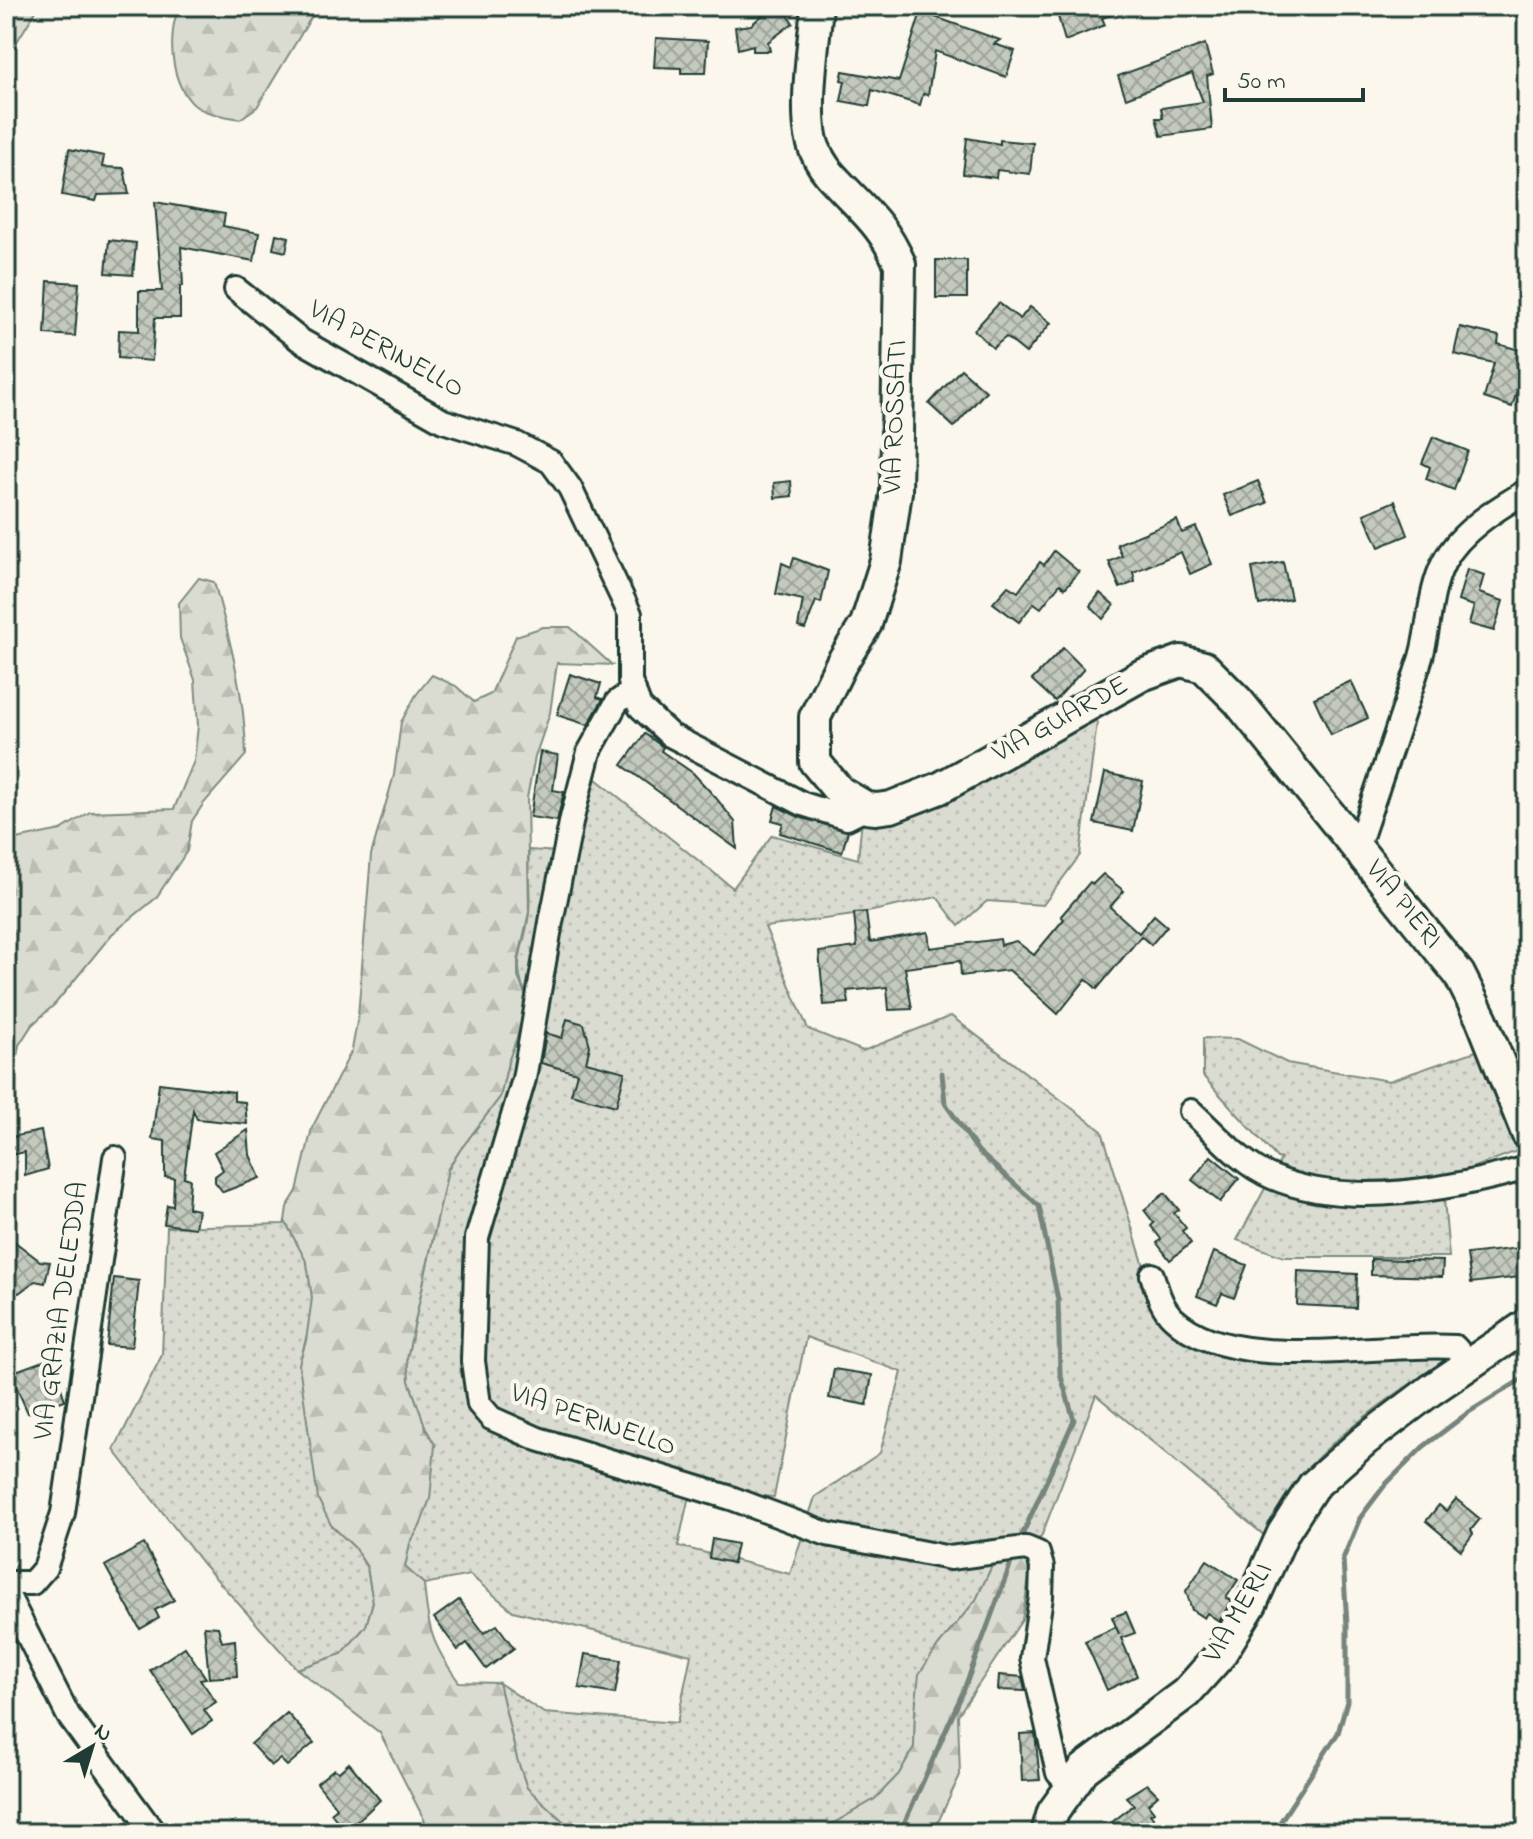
<svg xmlns="http://www.w3.org/2000/svg" width="1533" height="1839" font-family="'Indie Flower',sans-serif">
<style>
.grass{fill:url(#grass-dots);stroke:#7d8c82;stroke-width:2;fill-rule:evenodd}
.forest{fill:url(#forest-firs);stroke:#7d8c82;stroke-width:2}
.lines{fill:none;stroke-linecap:round;stroke-linejoin:round}
.stream{stroke:#74847b;stroke-width:5}
.building{fill:url(#building-cross-hatch);stroke:#1f3d34;stroke-width:2}
.street-casing{stroke:#1f3d34;stroke-width:28}
.secondary-casing{stroke:#1f3d34;stroke-width:36}
.street{stroke:#fbf7ec;stroke-width:22}
.secondary{stroke:#fbf7ec;stroke-width:30}
.labels{text-anchor:middle;dominant-baseline:central;stroke-width:8;stroke-linejoin:round;paint-order:stroke}
.street-label{font-size:28px;fill:#1f3d34;stroke:#fbf7ec}
</style>
<defs>
<pattern id="grass-dots" width="8" height="8" patternUnits="userSpaceOnUse" patternTransform="scale(2)"><rect width="8" height="8" fill="#dbdcd1"/><path d="M2 2h.1M6 6h.1" fill="none" stroke="#bcbeb4" stroke-width="1.8" stroke-linecap="round"/></pattern>
<pattern id="forest-firs" width="22" height="20" patternUnits="userSpaceOnUse" patternTransform="scale(2)"><rect width="22" height="20" fill="#dbdcd1"/><path d="M5 1l3.5 6h-7zM16 11l3.5 6h-7z" fill="#bcbeb4"/></pattern>
<pattern id="building-cross-hatch" width="8" height="8" patternUnits="userSpaceOnUse" patternTransform="scale(2)"><rect width="8" height="8" fill="#c4c9be"/><path d="M0 0l8 8M0 8l8-8" fill="none" stroke="#9fa49b"/></pattern>
</defs>
<rect width="100%" height="100%" fill="#fbf7ec"/>
<filter id="ink" filterUnits="userSpaceOnUse"><feTurbulence type="fractalNoise" baseFrequency=".0125" numOctaves="2"/><feDisplacementMap in="SourceGraphic" scale="16" xChannelSelector="R" yChannelSelector="G"/><feConvolveMatrix kernelMatrix="1 2 1 2 8 2 1 2 1" color-interpolation-filters="sRGB"/></filter>
<g filter="url(#ink)">
<g class="grass">
<path d="M1098,715L1080,855L1043,905L987,901L959,926L937,897L854,915L765,927L808,1029L863,1051L951,1016L1102,1131L1153,1295L1219,1346L1454,1354C1388,1400 1293,1457 1265,1536L1096,1395L1041,1537L1026,1548L991,1568L976,1600L938,1646L920,1674L915,1711L914,1747L899,1774L875,1799L817,1833H576L527,1788L517,1759L499,1683L544,1713L677,1723L691,1655L513,1611L470,1575L424,1584L405,1567L410,1543L420,1526L435,1445L426,1429L409,1381L407,1358L448,1170L460,1150L500,1097L508,1062L529,1004C509,956 524,957 529,913C531,892 527,871 529,850L559,852L596,779L733,888L772,835L858,859L862,819ZM806,1337L902,1372L880,1453L815,1497L790,1574L678,1546L690,1491L774,1497Z"/>
<polygon points="1203,1038 1238,1039 1287,1063 1389,1081 1479,1050 1520,1150 1450,1176 1442,1176 1449,1257 1284,1257 1237,1240 1281,1159 1277,1158 1203,1076"/>
<path d="M285,1221C292,1234 300,1247 306,1260C319,1292 308,1333 299,1365L331,1525L354,1547L367,1568L373,1602L366,1626L342,1654L297,1669L203,1564L114,1450L162,1355L167,1227L284,1224Z"/>
</g>
<g class="forest">
<polygon points="6,6 39,6 13,48 6,81"/>
<path d="M179,6H318L257,107L240,119C225,116 203,114 192,103C169,79 168,35 179,6Z"/>
<path d="M199,578L214,582C230,639 245,696 246,755L204,803L192,821L187,851L156,898L112,934L55,1004L32,1025L19,1045L10,1094L6,1092V841L61,830L90,812L174,809L194,761L198,726L195,680L180,638L179,603Z"/>
<path d="M543,627H570L612,665L557,663L550,713L535,757L527,798L529,912L518,961V977L529,1004L508,1062L500,1097L460,1150L448,1169L407,1358L409,1381L426,1429L435,1445L430,1499L420,1526L410,1543L405,1567L424,1584C428,1629 432,1645 459,1682L499,1683L517,1759L527,1788L576,1833H431L380,1733L297,1669L342,1654L366,1626L373,1602L367,1567L354,1547L331,1525L318,1499L299,1364L306,1341L312,1298L307,1263L285,1221L287,1207L297,1191L312,1128L352,1050L358,1016L371,855L394,775L401,722L416,695L432,675L456,686L474,702L491,694L516,636Z"/>
<polygon points="1026,1548 1029,1578 1022,1620 958,1715 960,1775 933,1833 817,1833 875,1799 899,1774 914,1747 915,1711 919,1674 938,1646 976,1600 991,1568 1005,1550"/>
</g>
<g class="lines">
<g class="stream">
<polyline points="942,1073 945,1103 978,1151 1039,1206 1058,1300 1060,1373 1074,1420 1019,1542"/>
<polyline points="895,1833 903,1826 963,1692 1014,1555"/>
<polyline points="1273,1833 1338,1733 1347,1701 1347,1626 1343,1559 1360,1518 1385,1485 1423,1447 1469,1412 1527,1376"/>
</g>
</g>
<g class="building">
<polygon points="773,6 782,6 793,23 768,42 770,51 753,51 753,45 738,49 735,27 751,25"/>
<polygon points="1055,6 1130,6 1130,8 1102,18 1105,25 1065,41"/>
<polygon points="921,12 1000,40 994,44 1015,51 1006,77 935,51 928,95 923,94 920,105 872,90 869,106 841,101 845,81 841,80 843,71 899,81"/>
<polygon points="656,38 708,41 706,73 681,73 681,68 654,67"/>
<polygon points="1205,44 1213,74 1207,76 1212,129 1161,136 1156,118 1163,118 1161,108 1203,102 1192,73 1126,98 1118,76"/>
<polygon points="967,138 1000,144 1000,140 1033,143 1030,174 997,170 996,178 963,174"/>
<polygon points="69,149 104,156 102,167 124,168 129,194 98,195 96,201 62,195"/>
<polygon points="155,202 225,214 223,226 259,233 254,261 181,247 183,286 180,286 180,318 155,318 152,361 118,358 119,330 139,331 139,291 162,291"/>
<polygon points="276,234 289,237 286,252 273,249"/>
<polygon points="109,240 136,243 133,275 106,273"/>
<rect x="936" y="260" width="31" height="38"/>
<polygon points="48,281 79,283 75,336 45,334"/>
<polygon points="999,303 1020,319 1030,307 1051,323 1026,353 1006,337 993,348 974,330"/>
<polygon points="1460,327 1499,336 1498,344 1527,352 1527,359 1512,407 1484,398 1494,363 1454,354"/>
<polygon points="961,369 986,391 954,427 929,404"/>
<polygon points="1433,437 1468,451 1454,490 1426,479 1430,467 1422,463"/>
<polygon points="791,481 792,496 775,498 774,483"/>
<polygon points="1258,481 1267,503 1232,516 1223,495"/>
<polygon points="1395,501 1408,535 1379,547 1364,514"/>
<polygon points="1177,520 1182,533 1196,527 1212,564 1190,574 1181,552 1133,572 1135,582 1120,588 1109,562 1122,556 1117,544"/>
<polygon points="1054,551 1079,572 1065,588 1060,584 1041,608 1034,603 1019,622 993,603 1008,586 1018,592 1040,562 1044,565"/>
<polygon points="794,558 828,571 821,603 816,601 805,629 798,627 803,600 776,594 782,563 791,567"/>
<polygon points="1283,562 1291,599 1259,605 1252,568"/>
<polygon points="1467,569 1484,575 1479,593 1503,601 1494,631 1469,624 1474,606 1458,601"/>
<polygon points="1100,593 1114,605 1103,619 1090,606"/>
<polygon points="1063,648 1084,669 1055,701 1032,680"/>
<polygon points="570,674 601,684 597,697 603,699 588,725 557,715"/>
<polygon points="1351,681 1368,718 1331,735 1314,698"/>
<polygon points="645,734 663,747 661,751 693,773 716,798 735,822 737,849 622,765"/>
<polygon points="540,752 558,755 553,790 564,792 557,821 530,817"/>
<polygon points="1105,773 1143,781 1133,831 1094,823"/>
<polygon points="776,806 799,817 848,831 842,852 780,833 783,823 772,820"/>
<polygon points="1103,874 1124,891 1110,907 1139,933 1154,915 1167,926 1151,945 1141,936 1097,989 1086,979 1058,1014 1009,970 961,976 960,961 905,968 912,1009 889,1010 887,987 847,991 849,1003 824,1005 819,952 857,947 854,913 866,912 870,942 928,932 930,948 1000,939 1001,945 1016,941 1034,955 1064,919 1061,916 1090,882 1093,884"/>
<polygon points="567,1019 584,1024 590,1046 586,1062 625,1072 616,1106 571,1094 577,1073 541,1063 546,1033 562,1038"/>
<polygon points="159,1083 234,1092 234,1101 245,1102 247,1124 197,1119 193,1110 184,1177 190,1179 188,1208 198,1210 195,1228 164,1224 167,1205 173,1206 174,1178 165,1177 165,1141 152,1139"/>
<polygon points="248,1130 250,1155 260,1178 223,1192 215,1182 215,1176 223,1170 214,1152"/>
<polygon points="41,1131 48,1169 25,1176 25,1152 6,1156 6,1138"/>
<polygon points="1211,1156 1239,1179 1220,1202 1192,1180"/>
<polygon points="1165,1193 1179,1210 1174,1213 1186,1228 1182,1231 1191,1243 1170,1260 1157,1243 1161,1239 1151,1226 1154,1223 1144,1210"/>
<polygon points="6,1235 40,1261 50,1262 45,1283 35,1281 19,1293 6,1289 6,1269 13,1261 6,1255"/>
<polygon points="1527,1247 1527,1276 1471,1283 1467,1254"/>
<polygon points="1214,1252 1247,1265 1234,1298 1222,1293 1217,1304 1197,1296"/>
<polygon points="1371,1259 1443,1261 1442,1277 1371,1275"/>
<polygon points="1298,1271 1357,1274 1356,1308 1297,1305"/>
<polygon points="114,1278 139,1281 132,1347 107,1345"/>
<polygon points="51,1358 65,1400 28,1413 10,1373"/>
<polygon points="834,1369 872,1375 867,1405 829,1398"/>
<polygon points="1456,1499 1480,1519 1471,1530 1473,1534 1461,1550 1426,1521 1439,1505 1446,1511"/>
<polygon points="712,1539 737,1544 733,1563 709,1558"/>
<polygon points="144,1544 174,1600 155,1610 159,1618 140,1629 105,1566"/>
<polygon points="1207,1560 1238,1580 1226,1598 1232,1601 1219,1621 1207,1613 1204,1618 1192,1610 1186,1591"/>
<polygon points="459,1600 484,1633 497,1625 514,1648 486,1669 467,1643 458,1650 434,1618"/>
<polygon points="1126,1612 1135,1633 1121,1638 1137,1676 1107,1690 1085,1641 1116,1627 1119,1634 1112,1617"/>
<polygon points="204,1626 218,1627 222,1642 235,1640 237,1676 209,1678"/>
<polygon points="185,1647 206,1678 200,1679 216,1702 204,1710 212,1721 193,1734 150,1670"/>
<polygon points="585,1654 621,1660 615,1694 579,1688"/>
<polygon points="999,1675 1022,1677 1025,1691 998,1690"/>
<polygon points="287,1713 314,1743 287,1766 280,1759 271,1766 251,1744"/>
<polygon points="1035,1733 1040,1780 1022,1781 1020,1734"/>
<polygon points="349,1763 380,1800 346,1832 331,1813 337,1808 317,1783 334,1769 339,1772"/>
<polygon points="1147,1784 1158,1795 1148,1804 1154,1812 1150,1814 1157,1823 1144,1833 1098,1833 1134,1805 1126,1797"/>
</g>
<g class="lines">
<g class="street-casing">
<g id="street">
<polyline points="236,289 300,340 443,421 517,444 551,462 570,488 630,614 630,682 640,707 670,735 803,804 847,818 867,808"/>
<polyline points="634,690 617,702 589,752 572,818 551,922 524,1079 477,1238 473,1361 479,1404 491,1418 538,1439 731,1498 827,1534 950,1558 1026,1548 1038,1553 1042,1567 1041,1597 1032,1658 1058,1773 1071,1787"/>
<path d="M1357,849C1378,785 1401,721 1421,657C1430,626 1429,591 1444,562C1460,531 1498,508 1527,491"/>
<path d="M1191,1111C1216,1134 1241,1164 1272,1177C1346,1209 1452,1189 1527,1168"/>
<path d="M1152,1275C1157,1290 1161,1307 1173,1318C1234,1376 1376,1341 1455,1347L1470,1364"/>
<polyline points="6,1583 32,1583 45,1568 63,1513 115,1158"/>
<polyline points="6,1592 68,1715 154,1833"/>
</g>
</g>
<g class="secondary-casing">
<g id="secondary">
<path d="M817,6C814,41 801,123 816,152C820,162 829,174 837,182C865,212 883,225 900,264L896,492L886,561L866,624L841,664L815,717V762L840,792L867,808L876,809L891,807L940,788L1142,675L1181,661L1204,667L1238,701L1459,974L1482,1020L1527,1133"/>
<polyline points="1047,1833 1053,1812 1084,1769 1186,1693 1220,1655 1251,1604 1283,1533 1313,1486 1365,1440 1431,1390 1527,1325"/>
</g>
</g>
<use href="#street" class="street"/>
<use href="#secondary" class="secondary"/>
</g>
</g>
<g class="labels">
<g class="street-label">
<text transform="translate(386 350) rotate(29)">VIA PERINELLO</text>
<text transform="translate(896 417) rotate(-88)">VIA ROSSATI</text>
<text transform="translate(1061 720) rotate(-29)">VIA GUARDE</text>
<text transform="translate(1403 905) rotate(51)">VIA PIERI</text>
<text transform="translate(62 1311) rotate(-82)">VIA GRAZIA DELEDDA</text>
<text transform="translate(593 1421) rotate(19)">VIA PERINELLO</text>
<text transform="translate(1239 1613) rotate(-60)">VIA MERLI</text>
</g>
</g>
<rect width="1533" height="1839" fill="none" stroke="#fbf7ec" stroke-width="32"/>
<rect x="16" y="16" width="1501" height="1807" fill="none" stroke="#1f3d34" stroke-width="3" filter="url(#ink)"/>
<g transform="translate(92 1747) rotate(38)" stroke="#fbf7ec" stroke-width="6" paint-order="stroke">
<path d="M0-6L14 30L0 20L-14 30Z" fill="#1f3d34"/>
<text y="-12" font-size="22" font-weight="bold" text-anchor="middle" fill="#1f3d34">N</text>
</g>
<path d="M1225 88v12h138v-12" fill="none" stroke="#1f3d34" stroke-width="4"/>
<text x="1237" y="88" font-size="24" fill="#1f3d34" stroke="#fbf7ec" stroke-width="6" paint-order="stroke">50 m</text>
</svg>
